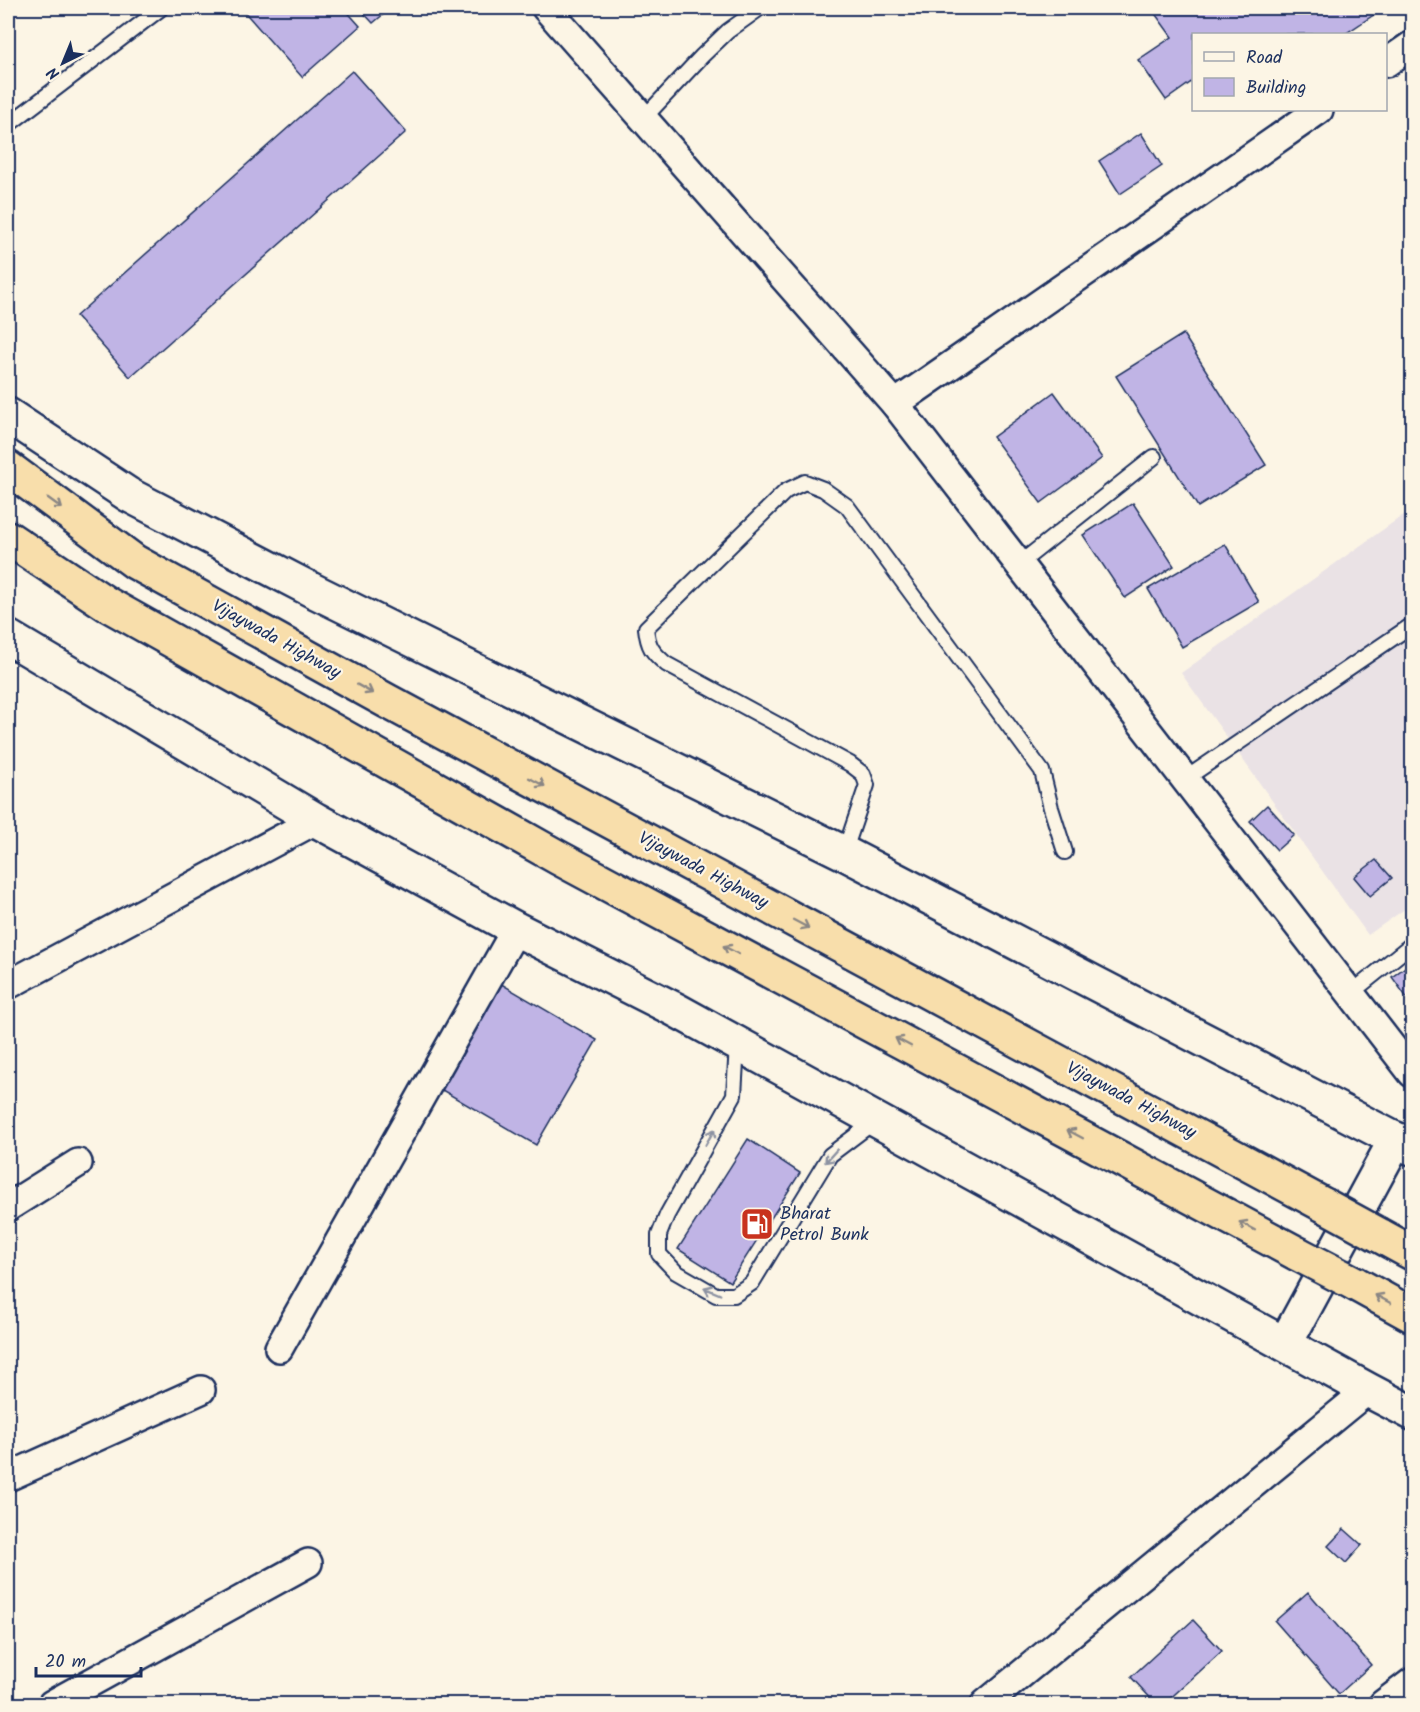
<svg xmlns="http://www.w3.org/2000/svg" width="1420" height="1712" font-family="Kalam,sans-serif">
<style>
.built{fill:#eae2e5}
.building{fill:#c0b4e5;stroke:#1b2f5e;stroke-width:1.5}
.lines{fill:none;stroke-linecap:round;stroke-linejoin:round}
.service-casing{stroke:#1b2f5e;stroke-width:18}
.minor-casing{stroke:#1b2f5e;stroke-width:32}
.tertiary-casing{stroke:#1b2f5e;stroke-width:38}
.trunk-casing{stroke:#1b2f5e;stroke-width:38}
.service{stroke:#fcf5e5;stroke-width:14}
.minor{stroke:#fcf5e5;stroke-width:27}
.tertiary{stroke:#fcf5e5;stroke-width:33}
.trunk{stroke:#f8deab;stroke-width:33}
.trunk-bridge-casing{stroke:#1b2f5e;stroke-width:38;stroke-linecap:butt}
.trunk-bridge{stroke:#f8deab;stroke-width:33}
.oneway{stroke:#8a8684}
.oneway2{stroke:#8c92a2}
.labels{text-anchor:middle;dominant-baseline:central;stroke-width:4.5;stroke-linejoin:round;paint-order:stroke}
.street-label{font-size:18px;fill:#1b2f5e;stroke:#fcf5e5}
.poi-label{font-size:18px;fill:#1b2f5e;stroke:#fcf5e5;text-anchor:start}
</style>
<rect width="100%" height="100%" fill="#fcf5e5"/>
<filter id="ink" filterUnits="userSpaceOnUse"><feTurbulence type="fractalNoise" baseFrequency=".0167" numOctaves="2"/><feDisplacementMap in="SourceGraphic" scale="12" xChannelSelector="R" yChannelSelector="G"/><feConvolveMatrix kernelMatrix="1 2 1 2 8 2 1 2 1" color-interpolation-filters="sRGB"/></filter>
<g filter="url(#ink)">
<polygon class="built" points="1412,509 1412,904 1368,935 1181,673"/>
<g class="building">
<polygon points="241,8 344,8 360,26 302,77"/>
<polygon points="359,8 391,8 373,23"/>
<polygon points="1151,8 1384,8 1345,34 1194,34 1194,80 1166,100 1138,60 1172,37"/>
<polygon points="352,71 406,132 130,377 76,316"/>
<polygon points="1141,133 1162,166 1120,194 1099,161"/>
<polygon points="1183,334 1266,465 1198,507 1116,376"/>
<polygon points="1054,392 1102,458 1041,503 993,437"/>
<polygon points="1133,503 1174,566 1125,598 1083,535"/>
<polygon points="1225,544 1259,602 1182,647 1148,589"/>
<polygon points="1267,805 1294,835 1277,850 1250,821"/>
<polygon points="1376,860 1392,878 1370,896 1354,877"/>
<polygon points="1412,962 1412,1005 1392,977"/>
<polygon points="491,978 597,1040 536,1145 430,1083"/>
<polygon points="748,1139 800,1173 730,1282 678,1249"/>
<polygon points="1344,1529 1362,1545 1346,1563 1328,1546"/>
<polygon points="1308,1592 1371,1665 1339,1694 1275,1621"/>
<polygon points="1193,1620 1222,1651 1164,1704 1156,1704 1131,1677"/>
</g>
<g class="lines">
<g class="service-casing">
<g id="service">
<polyline points="643,119 702,56 728,31 760,8"/>
<polyline points="8,125 160,9"/>
<polyline points="1019,564 1154,457"/>
<polyline points="1185,779 1412,625"/>
<path d="M844,853L867,785L863,774L850,764L666,664C652,652 648,647 646,628L786,491L805,482L823,489L847,506L1042,771L1051,808L1065,852"/>
<polyline points="1351,993 1412,944"/>
<polyline points="737,1045 734,1095 667,1215 659,1235 659,1254 676,1272 716,1295 734,1295 752,1283 830,1155 875,1121"/>
</g>
</g>
<g class="minor-casing">
<g id="minor">
<polyline points="546,8 895,404 1412,1073"/>
<polyline points="1386,63 1412,45"/>
<polyline points="895,404 1319,110"/>
<polyline points="8,985 316,820"/>
<polyline points="8,1207 78,1163"/>
<polyline points="279,1348 516,929"/>
<polyline points="8,1477 201,1390"/>
<polyline points="52,1704 308,1563"/>
<polyline points="985,1704 1368,1390"/>
<polyline points="1383,1704 1412,1682"/>
</g>
</g>
<g class="tertiary-casing">
<g id="tertiary">
<polyline points="8,415 129,495 314,591 844,853 1412,1148"/>
<polyline points="8,637 316,820 516,929 676,1010 1368,1390 1412,1413"/>
<polyline points="1285,1344 1396,1139"/>
</g>
</g>
<g class="trunk-casing">
<g id="trunk">
<polyline points="8,468 135,562 387,701 1324,1205"/>
<polyline points="8,538 107,604 559,858 1298,1254"/>
<polyline points="1379,1235 1412,1253"/>
<polyline points="1354,1283 1412,1315"/>
</g>
</g>
<use href="#service" class="service"/>
<use href="#minor" class="minor"/>
<use href="#tertiary" class="tertiary"/>
<use href="#trunk" class="trunk"/>
<g class="trunk-bridge-casing">
<g id="trunk-bridge">
<polyline points="1324,1205 1379,1235"/>
<polyline points="1298,1254 1354,1283"/>
</g>
</g>
<use href="#trunk-bridge" class="trunk-bridge"/>
</g>
<defs><path id="oneway-shaft" d="M-6 0H5M1.5-3L5.5 0L1.5 3" fill="none" stroke-width="1.6" stroke-linecap="round" stroke-linejoin="round" transform="scale(1.5)"/></defs>
<g class="oneway">
<use href="#oneway-shaft" transform="translate(55 503) rotate(36)"/>
<use href="#oneway-shaft" transform="translate(365 689) rotate(29)"/>
<use href="#oneway-shaft" transform="translate(537 782) rotate(28)"/>
<use href="#oneway-shaft" transform="translate(801 924) rotate(28)"/>
<use href="#oneway-shaft" transform="translate(731 950) rotate(-152)"/>
<use href="#oneway-shaft" transform="translate(903 1042) rotate(-152)"/>
<use href="#oneway-shaft" transform="translate(1075 1134) rotate(-152)"/>
<use href="#oneway-shaft" transform="translate(1247 1226) rotate(-152)"/>
<use href="#oneway-shaft" transform="translate(1383 1299) rotate(-152)"/>
</g>
<g class="oneway2">
<use href="#oneway-shaft" transform="translate(710 1137) rotate(-61)"/>
<use href="#oneway-shaft" transform="translate(831 1156) rotate(132)"/>
<use href="#oneway-shaft" transform="translate(712 1291) rotate(-157)"/>
</g>
</g>
<defs>
<g id="fuel-square" transform="scale(1.725)"><rect x="-9" y="-9" width="18" height="18" rx="4" fill="#c8321e" stroke="#fcf5e5"/><path d="M-5.5-6h7V0h2V4h1.3V-2.5L3-4.5l.8-.8L6-3V5H2.5V1h-1V6h-7ZM-4.2-4.7v3.2H.2V-4.7Z" fill="#fff"/></g>
</defs>
<g fill-rule="evenodd">
<use href="#fuel-square" x="757" y="1224"/>
</g>
<g class="labels">
<g class="street-label">
<text transform="translate(276 640) rotate(29)">Vijaywada Highway</text>
<text transform="translate(703 871) rotate(28)">Vijaywada Highway</text>
<text transform="translate(1131 1101) rotate(28)">Vijaywada Highway</text>
</g>
<g class="poi-label">
<text x="780" y="1214">Bharat<tspan x="780" dy="21">Petrol Bunk</tspan></text>
</g>
</g>
<rect width="1420" height="1712" fill="none" stroke="#fcf5e5" stroke-width="30"/>
<rect x="15" y="15" width="1390" height="1682" fill="none" stroke="#1b2f5e" stroke-width="2" filter="url(#ink)"/>
<rect x="1192" y="33" width="195" height="78" fill="#fcf5e5" stroke="#a2a6af" stroke-width="1.5"/>
<rect x="1204" y="52" width="30" height="9" fill="#fcf5e5" stroke="#a2a6af" stroke-width="1.5"/>
<text x="1246" y="63" font-size="18" fill="#1b2f5e">Road</text>
<rect x="1204" y="78" width="30" height="18" fill="#c0b4e5" stroke="#a2a6af" stroke-width="1.5"/>
<text x="1246" y="93" font-size="18" fill="#1b2f5e">Building</text>
<g transform="translate(63 63) rotate(223)" stroke="#fcf5e5" stroke-width="4.5" paint-order="stroke">
<path d="M0-4.5L10 22L0 15L-10 22Z" fill="#1b2f5e"/>
<text y="-9" font-size="16" font-weight="bold" text-anchor="middle" fill="#1b2f5e">N</text>
</g>
<path d="M36 1667v9h105v-9" fill="none" stroke="#1b2f5e" stroke-width="3"/>
<text x="45" y="1667" font-size="18" fill="#1b2f5e" stroke="#fcf5e5" stroke-width="4.5" paint-order="stroke">20 m</text>
</svg>
